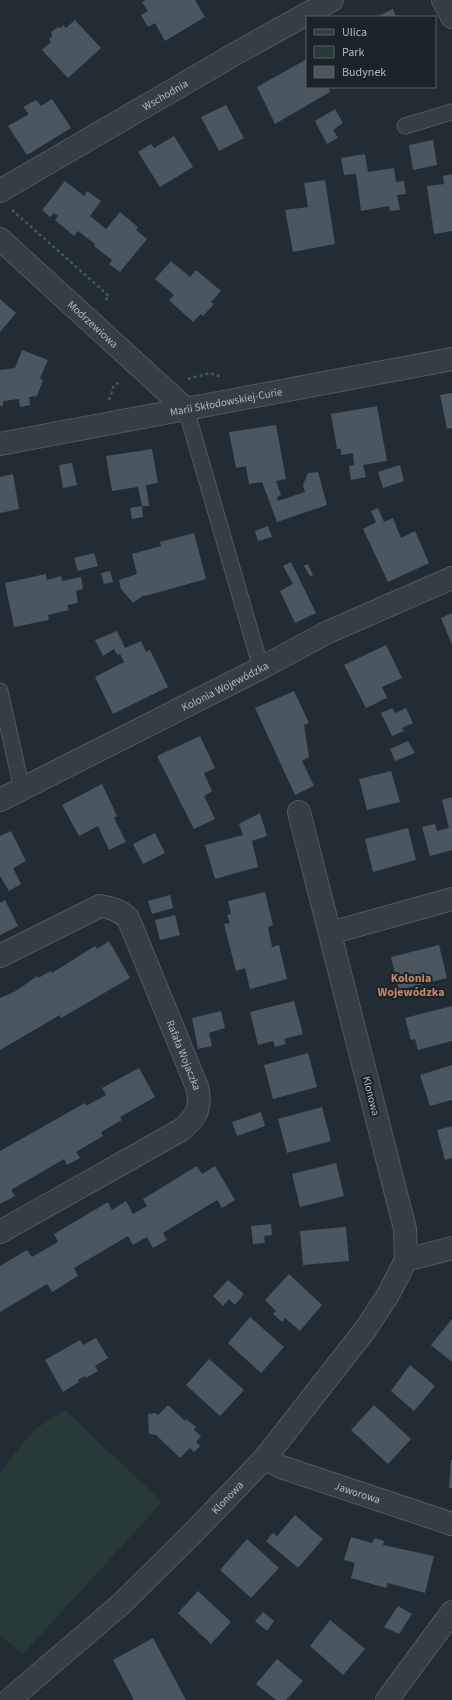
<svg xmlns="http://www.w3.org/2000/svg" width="452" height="1700" font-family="'Source Sans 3',sans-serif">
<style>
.green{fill:#273a38}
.building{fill:#4a5760}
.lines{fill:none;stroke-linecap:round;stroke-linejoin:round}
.lane-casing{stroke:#505960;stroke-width:17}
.street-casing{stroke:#505960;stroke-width:24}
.path{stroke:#455757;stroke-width:2.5;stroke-dasharray:3 3;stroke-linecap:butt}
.lane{stroke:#353e46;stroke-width:15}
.street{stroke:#353e46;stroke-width:22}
.labels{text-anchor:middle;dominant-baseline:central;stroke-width:4;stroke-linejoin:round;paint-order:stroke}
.street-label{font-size:11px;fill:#b0b9c2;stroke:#1b232a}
.neighbourhood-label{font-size:12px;font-weight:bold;fill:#c78466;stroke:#1b232a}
</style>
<rect width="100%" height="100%" fill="#222c35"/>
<polygon class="green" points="65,1410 162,1502 23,1654 0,1635 0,1472 34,1430"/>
<g class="building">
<polygon points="146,0 195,0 205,17 165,41 155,23 148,27 141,15 148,11 142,2"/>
<polygon points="393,9 396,17 376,17"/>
<polygon points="75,20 101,48 68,78 42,50 51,42 49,39 52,36 51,32 58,27 61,28 63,25 66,28"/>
<polygon points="307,59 307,87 328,87 330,92 275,124 257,87"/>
<polygon points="52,99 71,128 27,155 8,126 29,114 23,107 36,100 41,106"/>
<polygon points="226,105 244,138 219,151 201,117"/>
<polygon points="335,109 343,123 333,130 338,138 327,144 315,121"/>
<polygon points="174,136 193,167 160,187 138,152 151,144 154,148"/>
<polygon points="433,140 437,165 413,170 409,145"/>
<polygon points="365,154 368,172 394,168 396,182 404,181 406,194 397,195 400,210 390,211 389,206 361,211 356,174 344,175 341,158"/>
<polygon points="452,174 452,231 434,234 427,186 444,184 443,176"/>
<polygon points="325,180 335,244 293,252 285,210 308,207 304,183"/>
<polygon points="65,181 84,196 87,191 101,201 90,216 106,229 120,212 138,227 136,230 147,239 120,272 109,264 112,260 94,246 95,244 78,231 74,236 55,220 58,216 54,213 50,217 42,210"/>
<polygon points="171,261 190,277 196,270 221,291 211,302 214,304 203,316 201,314 193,322 169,300 174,295 155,279"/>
<polygon points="0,299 16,313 0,332"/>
<polygon points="22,350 48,360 40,378 43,380 37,396 29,397 30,405 20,407 19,399 3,401 3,406 0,406 0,370 15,368"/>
<polygon points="452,393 452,428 447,429 440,395"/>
<polygon points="377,406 387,461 363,465 366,477 351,480 349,466 354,465 353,453 341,455 341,449 337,449 331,414"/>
<polygon points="276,425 286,479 276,481 281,495 277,497 278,501 305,492 303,485 308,473 318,472 327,505 277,522 262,482 249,484 246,466 236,468 229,432"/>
<polygon points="152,449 158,483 146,485 149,506 142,506 138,487 112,491 106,456"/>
<polygon points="72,463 77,485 63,488 59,465"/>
<polygon points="400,465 404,481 383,488 378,472"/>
<polygon points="13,474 19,509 0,513 0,477"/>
<polygon points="142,506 143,517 132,519 130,508"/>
<polygon points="378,508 384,522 393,518 401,538 415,531 429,563 388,582 363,529 376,522 371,511"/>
<polygon points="268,526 272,537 258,541 255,531"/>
<polygon points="194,533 206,579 145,596 144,595 133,603 121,589 119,580 137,574 132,554 161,546 160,542"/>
<polygon points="94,553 98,566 78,571 74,558"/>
<polygon points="291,562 316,613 295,623 280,591 293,584 283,566"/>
<polygon points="308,564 313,575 310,576 304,566"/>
<polygon points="110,571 113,582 104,584 101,573"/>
<polygon points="46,574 47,580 61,576 62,581 81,577 83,589 76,591 78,603 67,605 69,610 48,615 49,620 14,627 5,583"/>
<polygon points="452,613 452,645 441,618"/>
<polygon points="117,631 125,648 141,641 146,652 150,650 168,687 113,714 95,677 124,662 120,654 117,655 114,649 103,656 95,640"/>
<polygon points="386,645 402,678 382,687 387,698 366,708 344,665"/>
<polygon points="294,691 309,723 304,725 309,757 302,761 314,786 295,795 255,708"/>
<polygon points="392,708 395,713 406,708 413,723 402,728 404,731 392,736 381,713"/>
<polygon points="200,736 215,768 204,773 212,791 204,796 215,819 194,829 157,756"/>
<polygon points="408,741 415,753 395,761 390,749"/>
<polygon points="391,771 400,802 367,810 359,779"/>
<polygon points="102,784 117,816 114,818 126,842 109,850 98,826 79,836 62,805"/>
<polygon points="452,797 452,850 430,856 422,827 435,824 437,831 449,828 442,800"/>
<polygon points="260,813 267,836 252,841 258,867 215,879 205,845 243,835 239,824"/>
<polygon points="408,828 416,860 373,872 365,839"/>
<polygon points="11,831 26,861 13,868 21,884 9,891 0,876 0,836"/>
<polygon points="155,833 165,853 143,864 133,844"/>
<polygon points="265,892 273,925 268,927 272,947 279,945 287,979 250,989 245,968 236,971 224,924 230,923 227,915 231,914 228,901"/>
<polygon points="170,895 173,908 152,914 148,901"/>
<polygon points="5,900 18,926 0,935 0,903"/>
<polygon points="175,915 180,935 160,940 155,920"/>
<polygon points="109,941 130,978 61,1018 60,1015 0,1050 0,998 16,991 37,976 38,978 51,971 52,973 95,946 97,949"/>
<polygon points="439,945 447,978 399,990 391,957"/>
<polygon points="294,1001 303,1034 284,1039 286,1044 275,1047 273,1041 258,1045 250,1012"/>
<polygon points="452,1006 452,1041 418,1050 415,1039 411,1040 405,1018"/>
<polygon points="221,1011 225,1028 209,1033 212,1046 198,1049 192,1018"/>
<polygon points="308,1053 317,1087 273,1099 264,1065"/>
<polygon points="452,1065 452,1100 430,1106 420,1075"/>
<polygon points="139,1068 155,1097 120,1117 122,1120 101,1132 103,1136 76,1152 80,1158 67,1165 64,1159 11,1190 15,1196 0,1204 0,1151 85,1103 86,1106 106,1095 102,1088"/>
<polygon points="322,1107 331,1141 287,1153 278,1119"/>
<polygon points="261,1112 265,1126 237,1136 232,1122"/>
<polygon points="452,1126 452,1158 445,1160 437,1130"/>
<polygon points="336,1163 344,1196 300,1207 292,1174"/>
<polygon points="197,1166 202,1174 215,1166 235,1200 222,1208 217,1200 163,1233 167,1240 153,1248 147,1237 133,1245 128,1236 74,1268 78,1276 52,1292 47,1284 0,1312 0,1266 27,1250 32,1257 58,1242 54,1234 108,1202 112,1210 126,1201 133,1214 147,1206 143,1199"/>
<polygon points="271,1224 272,1235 264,1236 265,1243 253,1244 251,1226"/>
<polygon points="346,1227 349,1261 303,1265 300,1231"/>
<polygon points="289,1274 322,1305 300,1331 285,1318 282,1322 273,1314 276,1311 265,1300"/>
<polygon points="228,1280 244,1294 235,1305 229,1299 223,1306 213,1296"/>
<polygon points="250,1317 284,1347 261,1373 228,1343"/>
<polygon points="452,1319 452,1362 431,1345"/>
<polygon points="96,1338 108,1358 95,1366 98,1371 86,1378 85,1376 78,1380 79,1382 63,1392 45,1360 80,1340 83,1345"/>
<polygon points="209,1359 244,1390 220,1416 186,1385"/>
<polygon points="410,1365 435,1386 414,1411 391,1391"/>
<polygon points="168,1405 185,1421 186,1419 196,1427 194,1430 201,1436 196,1442 200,1446 194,1452 190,1448 180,1458 156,1435 149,1434 148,1414 155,1413 158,1415"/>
<polygon points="374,1405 411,1439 388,1464 351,1430"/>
<polygon points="451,1460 452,1460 452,1488 449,1488"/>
<polygon points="295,1515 323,1539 298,1568 266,1541 273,1533 277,1536"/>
<polygon points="351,1537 372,1543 375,1538 384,1541 383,1545 434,1556 425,1593 388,1583 386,1588 351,1578 355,1563 344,1560"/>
<polygon points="247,1539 279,1568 251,1598 220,1570"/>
<polygon points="198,1591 231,1622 211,1644 178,1613"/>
<polygon points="398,1606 412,1614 399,1634 384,1627"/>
<polygon points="263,1612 274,1621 267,1631 255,1621"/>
<polygon points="330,1620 365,1649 343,1675 310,1646"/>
<polygon points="153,1638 186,1700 134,1700 113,1660"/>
<polygon points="277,1659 303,1681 286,1700 276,1700 256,1684"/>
</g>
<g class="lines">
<g class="lane-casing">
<g id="lane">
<polyline points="405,126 452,112"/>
<polyline points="186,409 261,668"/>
<polyline points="0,691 22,789"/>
</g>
</g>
<g class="street-casing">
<g id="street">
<polyline points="443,0 452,17"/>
<path id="s1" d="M0,191L240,51L332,0"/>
<path id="s2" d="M0,239L186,409"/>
<path id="s3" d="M0,444L452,359"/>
<path id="s4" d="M0,800L261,668L328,632L452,578"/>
<polyline points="330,933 452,899"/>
<path id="s5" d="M0,956L100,906C112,908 119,910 128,918L197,1087C202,1107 197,1117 181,1130L0,1232"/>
<polyline points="406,1260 452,1248"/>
<path id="s6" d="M265,1458L281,1467L452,1524"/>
<path id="s7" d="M9,1700L120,1605L191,1535L265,1458L365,1330L388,1295L406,1260L405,1229L299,812"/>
<polyline points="387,1700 452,1612"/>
</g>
</g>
<g class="path">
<polyline points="12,210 109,296 104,302"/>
<polyline points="188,379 210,373 222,377"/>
<polyline points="109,400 114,385 121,382"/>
</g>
<use href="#lane" class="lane"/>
<use href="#street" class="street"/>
</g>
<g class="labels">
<g class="street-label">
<text stroke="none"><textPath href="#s1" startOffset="191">Wschodnia</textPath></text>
<text stroke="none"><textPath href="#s2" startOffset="126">Modrzewiowa</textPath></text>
<text stroke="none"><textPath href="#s3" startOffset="230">Marii Skłodowskiej-Curie</textPath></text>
<text stroke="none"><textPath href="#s4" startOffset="252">Kolonia Wojewódzka</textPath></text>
<text stroke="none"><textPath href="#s5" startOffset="291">Rafała Wojaczka</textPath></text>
<text transform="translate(371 1096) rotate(76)">Klonowa</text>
<text stroke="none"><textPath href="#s6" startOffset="99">Jaworowa</textPath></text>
<text stroke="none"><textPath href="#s7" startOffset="298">Klonowa</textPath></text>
</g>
<g class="neighbourhood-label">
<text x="411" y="978">Kolonia<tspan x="411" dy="14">Wojewódzka</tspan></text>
</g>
</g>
<rect x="306" y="16" width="130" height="72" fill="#1b232a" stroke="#575f67"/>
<rect x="314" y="29" width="20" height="6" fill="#353e46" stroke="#575f67"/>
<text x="342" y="36" font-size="12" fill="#b0b9c2">Ulica</text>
<rect x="314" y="46" width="20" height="12" fill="#273a38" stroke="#575f67"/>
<text x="342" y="56" font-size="12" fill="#b0b9c2">Park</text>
<rect x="314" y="66" width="20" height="12" fill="#4a5760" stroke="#575f67"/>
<text x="342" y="76" font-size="12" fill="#b0b9c2">Budynek</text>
</svg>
